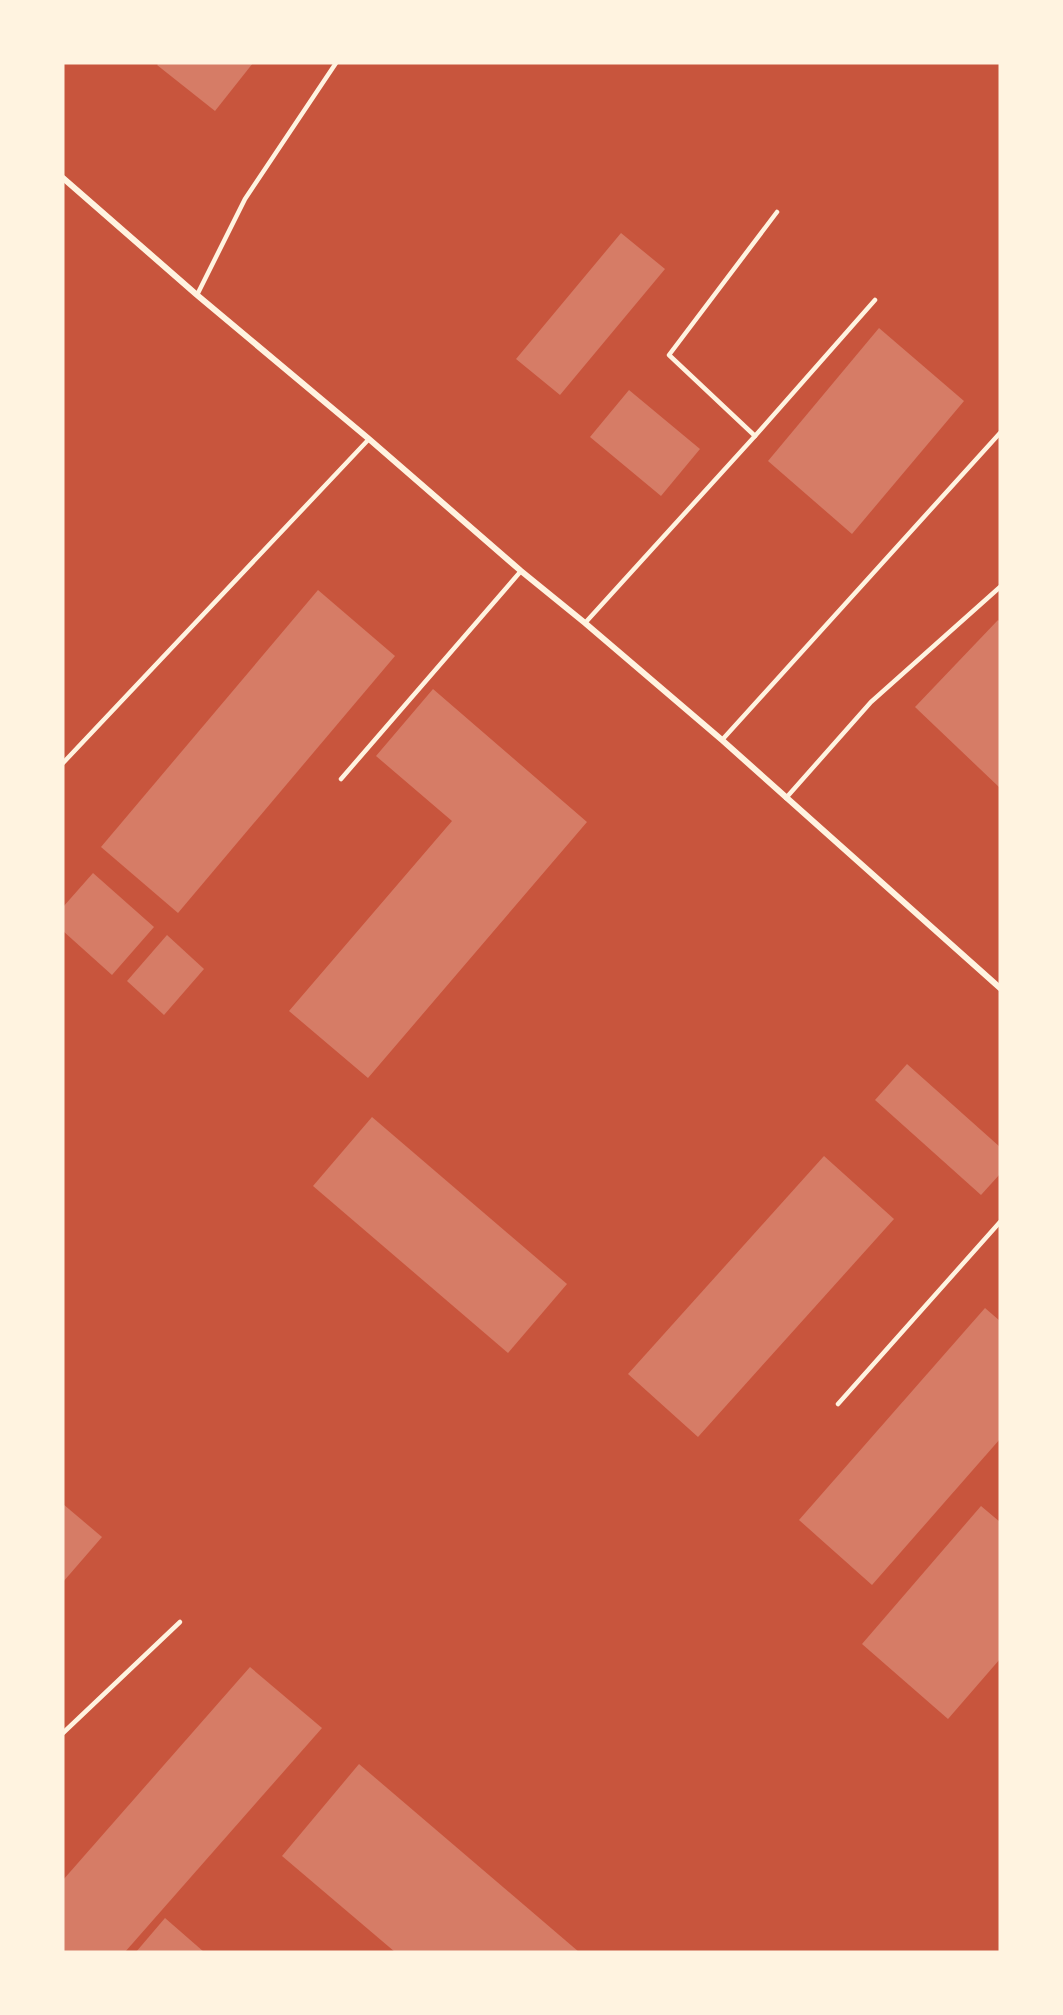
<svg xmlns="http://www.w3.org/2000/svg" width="1063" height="2015" font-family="'Alegreya Sans',sans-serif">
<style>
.building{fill:#d67c66}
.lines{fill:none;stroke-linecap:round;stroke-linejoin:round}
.service{stroke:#fff3e0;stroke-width:4.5}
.minor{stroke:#fff3e0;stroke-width:6}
</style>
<rect width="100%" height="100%" fill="#c8553d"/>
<g class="building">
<polygon points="159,63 253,63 215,111 157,65"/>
<polygon points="621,233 665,269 560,395 516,359"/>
<polygon points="879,328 964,401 852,534 768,461"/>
<polygon points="629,390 700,449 661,496 590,437"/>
<polygon points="318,590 395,656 178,913 101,847"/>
<polygon points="998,620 1000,622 1000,788 915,707"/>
<polygon points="433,689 587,822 368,1078 289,1011 452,821 376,756"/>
<polygon points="93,873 154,927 112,975 63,931 63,907"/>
<polygon points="167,935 204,969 164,1015 127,981"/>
<polygon points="907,1064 1000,1147 1000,1174 981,1195 875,1100"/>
<polygon points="372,1117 567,1284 508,1353 313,1186"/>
<polygon points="824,1156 894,1219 698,1437 628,1374"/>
<polygon points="985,1308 1000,1321 1000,1439 872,1585 799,1520"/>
<polygon points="63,1504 102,1537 63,1582"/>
<polygon points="981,1506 1000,1522 1000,1659 948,1719 862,1644"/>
<polygon points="250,1667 322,1728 125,1952 63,1952 63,1880"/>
<polygon points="359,1764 579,1952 395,1952 282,1856"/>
<polygon points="165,1918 204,1952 136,1952"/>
</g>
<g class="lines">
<g class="service">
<polyline points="197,295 245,199 336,63"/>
<polyline points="755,436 669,355 777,212"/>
<polyline points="585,623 755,436 875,300"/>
<polyline points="722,740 1000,433"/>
<polyline points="63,763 369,439"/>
<polyline points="341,779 521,571"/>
<polyline points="786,798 871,702 1000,587"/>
<polyline points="838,1404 1000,1222"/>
<polyline points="63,1733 180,1622"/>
</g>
<polyline class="minor" points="63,178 197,295 369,439 521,571 585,623 722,740 1000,988"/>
</g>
<rect width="1063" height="2015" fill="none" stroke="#fff3e0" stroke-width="129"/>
</svg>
